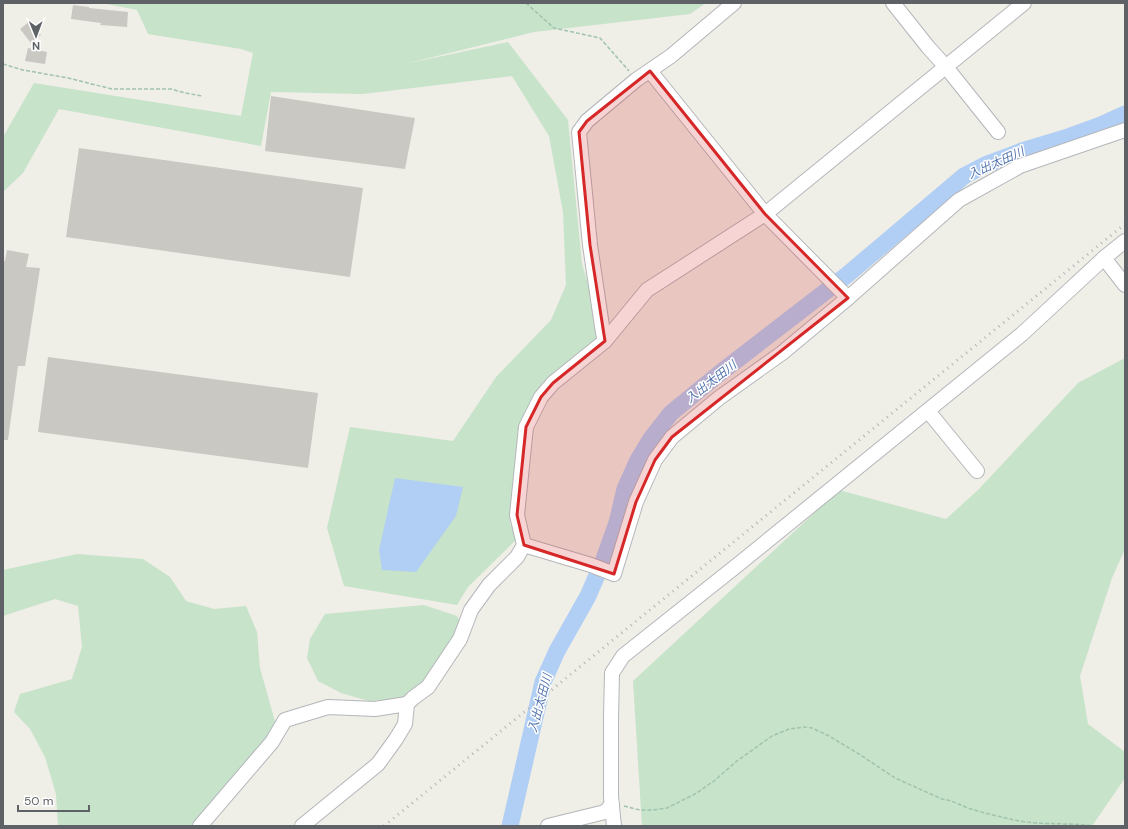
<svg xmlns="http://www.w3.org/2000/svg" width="1128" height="829" font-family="'DM Sans','Noto Sans JP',sans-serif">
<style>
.green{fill:#c7e3ca}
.water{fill:#b1cff5}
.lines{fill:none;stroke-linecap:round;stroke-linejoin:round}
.river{stroke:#b1cff5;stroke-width:17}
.building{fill:#cac8c3}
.minor-casing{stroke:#b4b6ba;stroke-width:16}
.path{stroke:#a0c3ae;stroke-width:1.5;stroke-dasharray:4 2;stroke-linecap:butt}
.minor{stroke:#fff;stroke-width:14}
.rail{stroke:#b4b5b5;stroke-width:3;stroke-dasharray:1 5;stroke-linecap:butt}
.marked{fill:#d62828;fill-opacity:0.2;stroke:#d62828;stroke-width:3;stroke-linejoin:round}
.labels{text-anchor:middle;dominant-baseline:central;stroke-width:3;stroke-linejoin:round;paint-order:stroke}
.water-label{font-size:12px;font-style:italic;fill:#5275ae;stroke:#fff}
</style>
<rect width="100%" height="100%" fill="#efeee7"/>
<g class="green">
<polygon points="102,3 706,3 690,14 534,32 405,64 508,42 568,120 582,264 603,333 541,397 525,438 510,524 518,538 468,587 457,605 344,586 327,528 350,427 453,441 496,377 551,320 566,285 563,212 549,136 512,76 363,94 271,92 261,146 59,109 23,173 3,192 3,137 34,83 241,116 253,53 241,49 148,34 137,10"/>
<polygon points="1125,358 1125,549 1112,578 1080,676 1088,724 1125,752 1125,778 1092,826 642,826 633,681 839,490 946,519 978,490 1078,383"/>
<polygon points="77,554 143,559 170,577 186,601 214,609 246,606 257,632 260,668 278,732 200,826 58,826 56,794 45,757 30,729 14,712 20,694 72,679 82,647 78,606 55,599 3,616 3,570"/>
<polygon points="424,605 457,616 464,628 413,698 369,701 341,693 318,681 307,658 310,639 325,614"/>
</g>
<polygon class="water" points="395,478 463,487 456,516 416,572 382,570 379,550"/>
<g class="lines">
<polyline class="river" points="510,826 543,682 557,651 588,596 604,559 617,523 625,489 638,460 650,440 671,413 720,373 847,275 964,176 985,165 1022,151 1065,138 1101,125 1125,114"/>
</g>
<g class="building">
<polygon points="73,5 89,7 89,8 128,12 127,27 100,25 101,23 71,19"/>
<polygon points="30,21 41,35 31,43 20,29"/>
<polygon points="28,48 47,52 45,64 25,61"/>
<polygon points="271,96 415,118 405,169 265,151"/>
<polygon points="79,148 363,188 350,277 66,237"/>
<polygon points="7,250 29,254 26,267 40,268 25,366 18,366 8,440 3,440 3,261 5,261"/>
<polygon points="48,357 318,393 308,468 38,432"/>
</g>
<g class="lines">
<g class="minor-casing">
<g id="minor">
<polyline points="893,3 928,47 946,67 998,132"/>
<polyline points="650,71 765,214 848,298"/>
<polyline points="1104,258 1125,285"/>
<polyline points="605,341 603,333 590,245 579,132 587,121 636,80 671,56 734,3"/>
<polyline points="928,411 977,471"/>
<polyline points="524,545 591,565 614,574 636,502 655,460 672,437 719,398 782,353 848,298 959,200 1020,166 1125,130"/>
<polyline points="200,826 272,742 285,720 328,707 375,709 407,704"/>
<polyline points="302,826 378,764 396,739 405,724 407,704 413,698 428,687 460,639 471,610 489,585 517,557 524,545 517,515 526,427 541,397 553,383 605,341 647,290 765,214 1024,3"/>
<polyline points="548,826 605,812 612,804"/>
<polyline points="614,826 611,797 611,718 612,673 623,656 740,563 1022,334 1104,258 1125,241"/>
</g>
</g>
<g class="path">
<polyline points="526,3 554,28 600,38 629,71"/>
<polyline points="3,64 23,70 68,78 112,89 171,89 185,93 202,96"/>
<path d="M624,806L640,810H653L667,808L695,794L714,781L737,761L772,736L789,729L804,727L812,728L829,736L859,754L895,778L942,799C953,800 961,806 971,809C984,813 997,816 1010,819C1037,826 1065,822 1093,826"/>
</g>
<use href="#minor" class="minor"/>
<polyline class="rail" points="384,826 1125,224"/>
</g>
<path class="marked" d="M650,71L765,214L848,298L672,437L655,460L636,502L614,574L524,545L517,515L526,427L541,397L553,383L605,341L590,245L579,132L587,121Z"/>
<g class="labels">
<g class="water-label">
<text transform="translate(996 163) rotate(-24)">入出太田川</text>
<text transform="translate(711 382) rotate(-38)">入出太田川</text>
<text transform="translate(540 703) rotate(-75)">入出太田川</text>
</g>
</g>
<rect width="1128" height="829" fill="none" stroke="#5e6165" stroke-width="8"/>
<g transform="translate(36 36) rotate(179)" stroke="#ffffff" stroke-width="3" paint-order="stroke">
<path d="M0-3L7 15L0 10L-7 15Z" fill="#5e6165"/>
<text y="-6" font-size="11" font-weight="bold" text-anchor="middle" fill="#5e6165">N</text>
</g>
<path d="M18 805v6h71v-6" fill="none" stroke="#5e6165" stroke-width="2"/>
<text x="24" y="805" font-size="12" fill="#5e6165" stroke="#ffffff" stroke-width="3" paint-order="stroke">50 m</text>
</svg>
